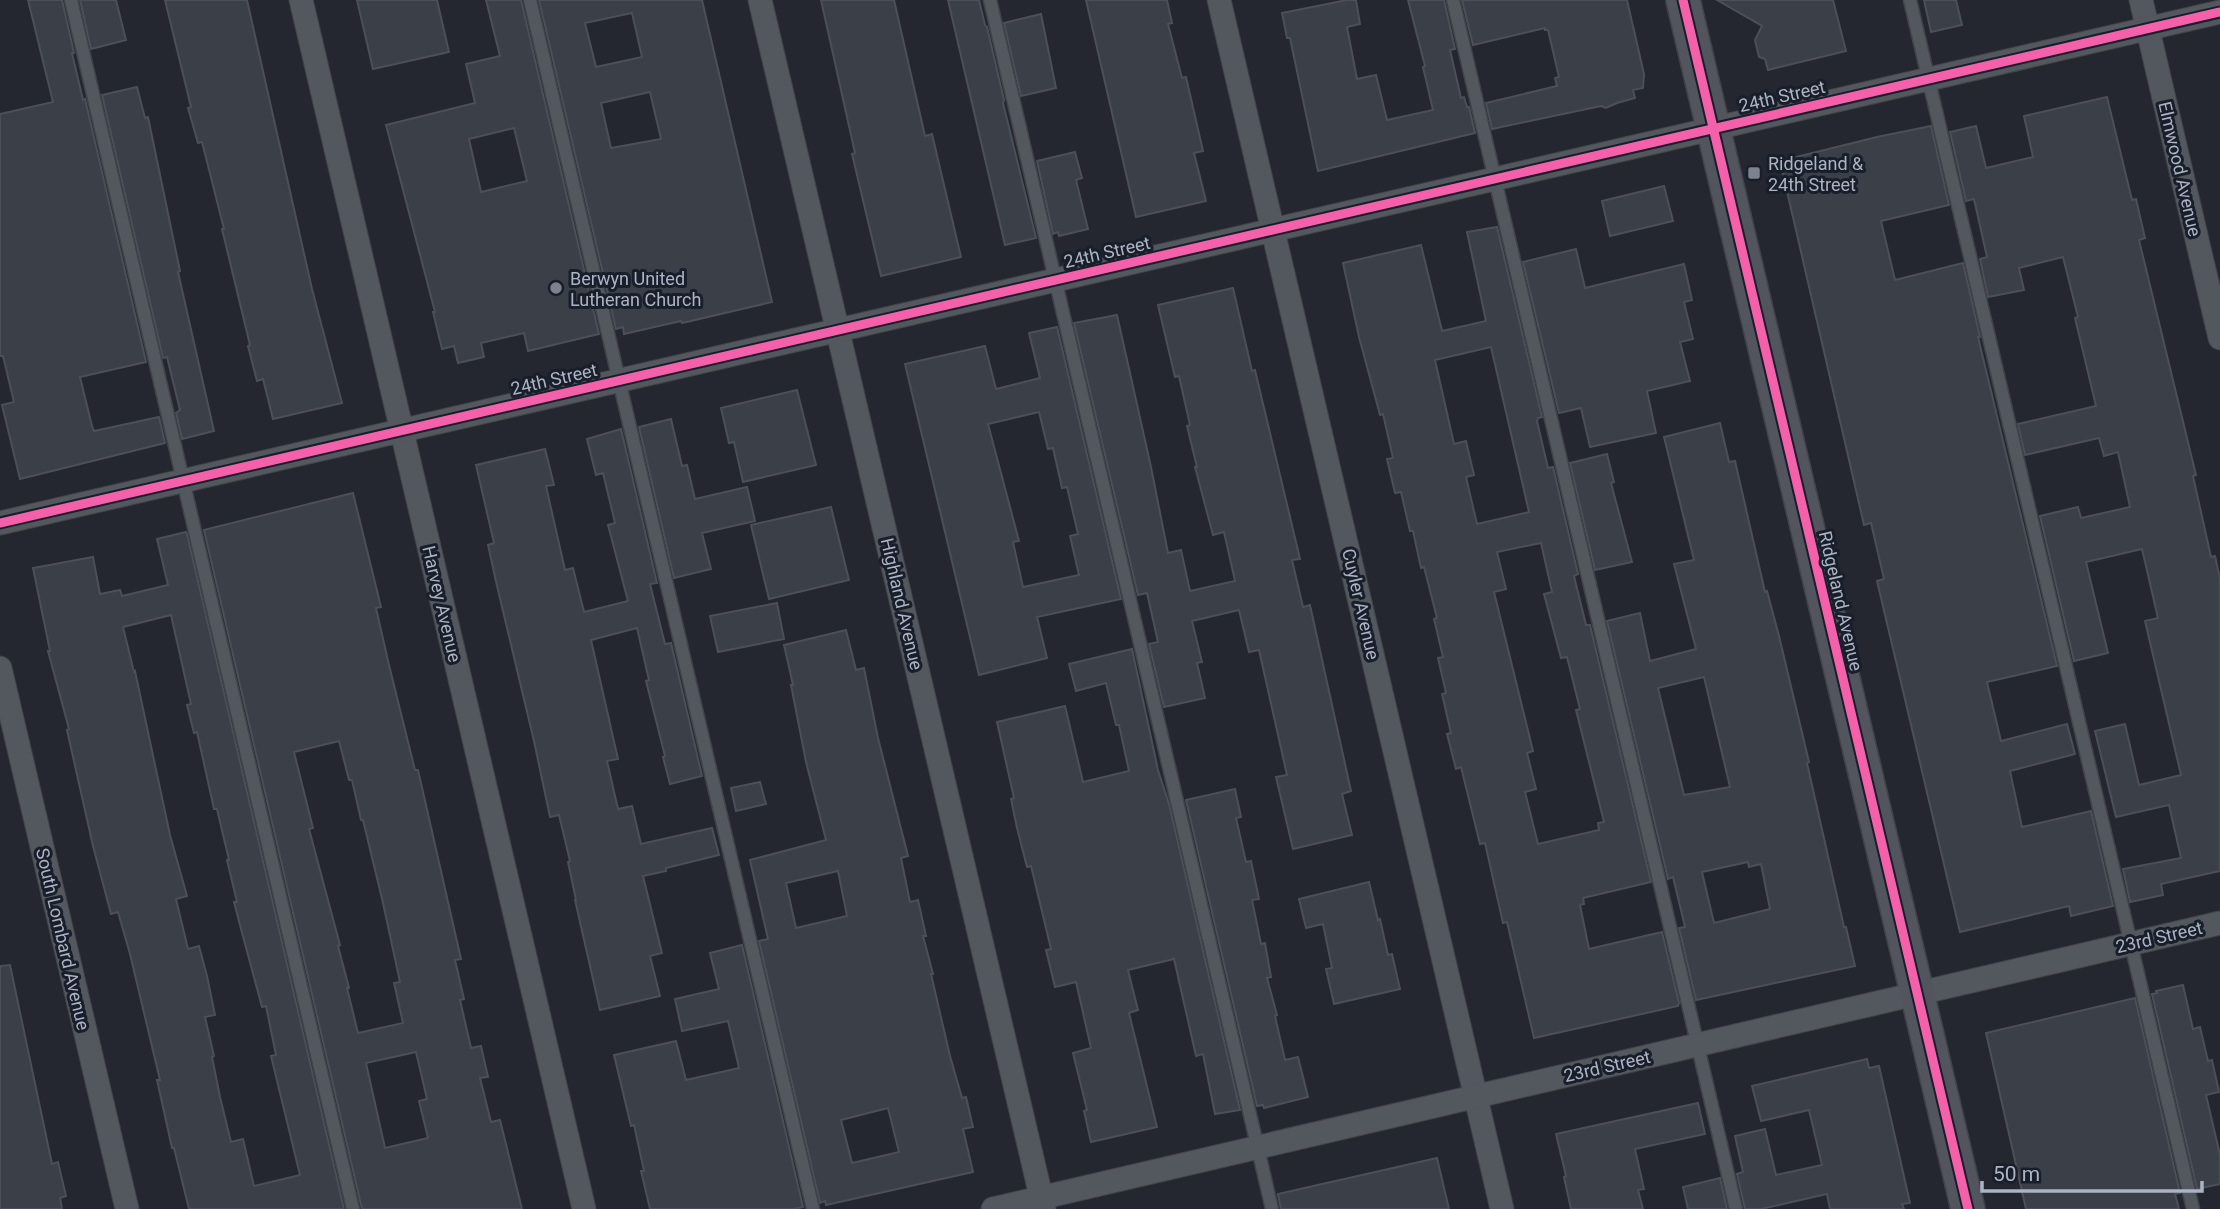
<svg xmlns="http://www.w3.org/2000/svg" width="2220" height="1209" font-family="Roboto,sans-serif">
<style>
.building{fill:#3b3f47;stroke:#4b4f58;stroke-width:2;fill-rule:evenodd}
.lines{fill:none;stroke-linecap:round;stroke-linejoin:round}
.lane-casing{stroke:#404349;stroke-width:15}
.street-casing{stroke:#404349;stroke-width:25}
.secondary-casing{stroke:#404349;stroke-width:36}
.lane{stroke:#53575e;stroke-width:12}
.street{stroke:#53575e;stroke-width:23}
.secondary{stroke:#52555d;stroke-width:33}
.cycleway-casing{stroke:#181e2a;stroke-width:13}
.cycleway{stroke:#f560ab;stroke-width:9}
.poi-dot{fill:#7c828f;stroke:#181e2a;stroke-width:2.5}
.labels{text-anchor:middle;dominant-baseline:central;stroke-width:6;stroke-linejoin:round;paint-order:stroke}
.street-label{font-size:18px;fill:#acb3c3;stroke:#181e2a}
.poi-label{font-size:18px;fill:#acb3c3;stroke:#181e2a;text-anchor:start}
</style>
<rect width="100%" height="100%" fill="#24272f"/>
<g class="building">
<polygon points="28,0 62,0 74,53 72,53 83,100 85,99 146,362 80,377 92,426 94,431 159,417 165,443 20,479 2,405 14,402 3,356 0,356 0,114 53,102"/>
<polygon points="80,0 116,0 126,40 91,49"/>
<polygon points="165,0 247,0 312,289 342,403 273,419 263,379 257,381 248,346 250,345 222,229 224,229 202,142 198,143 188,108 191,107"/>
<polygon points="357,0 437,0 449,52 373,69"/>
<path d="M486,0H521L599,334L528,351L524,333L481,343L484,357L458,363L454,346L442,349L433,312H435L386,125L475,103L466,64L500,56ZM514,128L527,181L481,192L469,139Z"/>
<path d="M539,0H702L772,302L682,323L681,321L624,334L623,327L616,329ZM632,13L642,57L596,67L585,23ZM650,92L661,139L611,148L601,103Z"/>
<polygon points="821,0 894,0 925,136 932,134 961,257 881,276 852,154 855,153"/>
<polygon points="948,0 979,0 985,25 987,27 1004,100 1003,103 1036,238 1005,245"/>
<polygon points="1086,0 1167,0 1172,23 1168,24 1182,78 1186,77 1203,151 1194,153 1206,201 1136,217"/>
<polygon points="1347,0 1356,0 1360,24 1347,27 1357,79 1376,75 1387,120 1433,110 1423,67 1425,66 1408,0 1444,0 1455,49 1450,50 1461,98 1464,97 1467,107 1469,107 1475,133 1318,171 1290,38 1287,38 1282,13"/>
<polygon points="1462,0 1627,0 1644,74 1643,88 1633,90 1635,98 1617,103 1606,108 1601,106 1492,129 1486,103 1557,86 1555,78 1559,77 1548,30 1545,30 1545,28 1473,45"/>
<polygon points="1717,0 1833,0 1846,51 1768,70 1765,59 1759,57 1755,40 1762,26"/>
<polygon points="1924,0 1956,0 1962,25 1931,32"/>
<polygon points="1041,14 1056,88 1021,96 1004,23"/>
<polygon points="137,87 145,118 148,117 180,271 178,272 214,431 182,439 176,413 180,410 167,357 163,358 102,95"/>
<polygon points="2107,97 2132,200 2136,199 2145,238 2139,240 2196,475 2193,476 2211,557 2215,556 2220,579 2220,871 2161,884 2163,895 2130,902 2123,869 2181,858 2169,805 2116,817 2095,731 2125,724 2139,785 2181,775 2145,621 2158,618 2142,549 2086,562 2108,653 2074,661 2040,516 2078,507 2081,518 2130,507 2118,452 2104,456 2099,438 2025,455 2018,424 2096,406 2075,318 2078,317 2063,257 2019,268 2024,290 1988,297 1980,259 1987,257 1974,199 1966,201 1950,132 1976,126 1986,168 2033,157 2024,116"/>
<polygon points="1931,126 1949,205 1881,221 1895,280 1963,263 1980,337 1978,337 2057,666 1987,682 2001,741 2067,724 2075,754 2010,771 2022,827 2091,811 2113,906 2071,916 2069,906 1960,932 1877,581 1884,579 1871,523 1864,525 1780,161 1877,137"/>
<polygon points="1075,152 1082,178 1076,180 1088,229 1059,236 1058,232 1053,234 1037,161"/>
<polygon points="1664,186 1673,221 1610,236 1602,201"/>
<path d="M1497,227L1542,417L1538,418L1537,421L1548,468L1553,467L1578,574L1574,576L1586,625H1590L1651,882L1583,898L1584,904L1580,905L1589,949L1662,932L1679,1003L1678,1006L1534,1038L1507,922L1503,923L1485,843L1480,844L1461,767L1456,769L1447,734L1451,733L1442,694L1446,693L1438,658L1443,657L1434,619L1437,618L1424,567L1421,568L1413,531H1410L1401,492L1395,493L1387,459L1393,458L1383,414L1380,415L1359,337L1343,263L1421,245L1442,331L1486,321L1467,232ZM1491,347L1529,512L1477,524L1466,477L1474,475L1466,441L1454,444L1435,360ZM1541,543L1552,592L1544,594L1561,658L1567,657L1580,709L1576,710L1604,822L1598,823L1599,830L1538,844L1525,792L1536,789L1527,753L1533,751L1494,592L1506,589L1497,552Z"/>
<polygon points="1576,249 1585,288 1684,264 1692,300 1684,302 1693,339 1680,342 1690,381 1647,391 1656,433 1590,447 1581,408 1559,413 1523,262"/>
<polygon points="1233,288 1252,371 1255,370 1300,559 1292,560 1303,607 1310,605 1351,791 1342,794 1352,835 1293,849 1276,777 1287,775 1276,726 1259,650 1249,652 1239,610 1192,621 1202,662 1197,663 1205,698 1164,707 1149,644 1158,642 1147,593 1138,595 1074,323 1117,315 1151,467 1168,553 1181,550 1190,591 1235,581 1224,532 1213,535 1195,467 1197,467 1187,426 1190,425 1179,376 1175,377 1158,305"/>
<path d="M1057,327L1121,599L1037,617L1047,658L979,675L905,364L985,346L996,389L1040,378L1029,333ZM1039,412L1048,449L1053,448L1062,488L1067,487L1078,534L1070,536L1079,575L1023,587L1013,542L1019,541L988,424Z"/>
<polygon points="797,390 816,465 743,482 734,442 729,443 721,408"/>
<polygon points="671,419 682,466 687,465 695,499 747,487 755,521 702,533 711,569 674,578 639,427"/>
<path d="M1720,423L1729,462L1735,461L1765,592L1767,591L1779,636L1809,762L1807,763L1844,927H1846L1855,966L1696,1000L1679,928L1685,927L1673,877L1668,879L1607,621L1640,613L1650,661L1696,649L1674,564L1694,560L1664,437ZM1704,677L1730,787L1684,795L1658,688ZM1748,862L1749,867L1761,864L1770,909L1714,923L1702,872Z"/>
<polygon points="621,429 657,583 650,584 665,644 671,643 702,776 670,784 663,757 665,756 646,681 649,680 637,628 591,640 618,759 607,761 618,809 632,806 641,844 712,828 719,855 666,868 666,871 643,876 662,953 650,956 660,996 600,1010 575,900 576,900 568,862 570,861 559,815 550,817 534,741 497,586 488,545 494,543 476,465 545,449 554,485 546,486 565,570 573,568 584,612 628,601 608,525 615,523 603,473 596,475 587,439"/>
<polygon points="1607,454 1614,482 1611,483 1632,562 1595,570 1570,463"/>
<path d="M353,493L381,607L376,608L389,665L415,770H418L461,959L455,960L464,999L460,1000L471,1048L481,1046L488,1077L480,1078L491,1122L500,1120L522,1209H362L204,530ZM339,741L349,780H352L361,820H363L383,903L400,982L394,983L403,1023L358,1033L347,988H349L338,946L340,945L309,829L313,828L294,752ZM416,1052L427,1099L419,1101L428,1138L385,1148L366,1063Z"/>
<polygon points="831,507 849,580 769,599 751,525"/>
<path d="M186,532L187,534L344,1209H189L174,1148H172L157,1080H160L130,954L118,912L111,914L93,846L67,730L69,729L48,651H50L33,568L93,557L100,594L120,590L122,596L168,585L157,539ZM171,615L191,704L187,705L194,733L197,732L214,809H217L229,860H227L237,902H234L241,929L262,1007L266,1006L276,1055L271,1056L300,1175L254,1186L243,1139L231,1142L220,1097L212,1057L214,1056L205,1017L215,1015L207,976L199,946L188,949L176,899L187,896L170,835L135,671L134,672L123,627Z"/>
<polygon points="777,603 784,639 718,652 710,616"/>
<path d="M846,630L856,670L864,668L878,738L908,856L901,858L910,902L918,900L926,936H923L933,974H931L950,1056L962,1098L966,1097L973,1127L963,1129L973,1172L826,1205L825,1201L820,1203L759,941L768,939L750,860L826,840L806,762L791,685H793L784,645ZM838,871L847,916L796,928L786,883ZM888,1108L899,1152L852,1163L841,1120Z"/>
<polygon points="1132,649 1158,770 1169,804 1240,1110 1215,1114 1203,1054 1196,1056 1174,959 1128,970 1138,1010 1129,1013 1157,1127 1091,1142 1084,1111 1087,1110 1073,1053 1091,1048 1076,982 1055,987 1046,950 1051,949 1031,866 1027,867 1017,828 1011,799 1014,798 997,722 1065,706 1083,782 1129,771 1119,725 1116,725 1106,683 1076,691 1069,664"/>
<polygon points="760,782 766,804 736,811 731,788"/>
<polygon points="1235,789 1241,817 1236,818 1246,862 1251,861 1259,899 1252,900 1261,944 1265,943 1271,977 1267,978 1277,1015 1275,1016 1285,1060 1298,1057 1308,1097 1264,1108 1263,1105 1257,1106 1186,800"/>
<polygon points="1369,882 1378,920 1380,919 1388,955 1392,954 1400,989 1334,1004 1326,969 1332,968 1323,924 1306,928 1299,899"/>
<polygon points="742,945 803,1207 794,1209 650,1209 641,1171 644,1171 634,1125 631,1126 614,1055 676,1041 686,1080 739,1068 728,1021 682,1031 675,999 719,989 710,953"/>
<polygon points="10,965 52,1164 58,1162 66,1196 60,1198 62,1209 0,1209 0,966"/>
<polygon points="2183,985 2193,1029 2200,1027 2208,1061 2212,1060 2219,1092 2206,1095 2220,1155 2220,1184 2197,1189 2152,994 2157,993 2156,991"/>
<polygon points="2135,998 2180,1193 2175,1194 2179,1209 2026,1209 1986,1033"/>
<polygon points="1867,1059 1869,1068 1879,1066 1910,1203 1902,1204 1904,1209 1830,1209 1827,1194 1761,1209 1745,1209 1737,1174 1743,1172 1735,1136 1765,1129 1776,1175 1822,1165 1809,1110 1761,1121 1752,1086"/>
<polygon points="1698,1103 1705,1134 1635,1149 1644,1189 1638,1190 1643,1209 1571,1209 1564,1177 1566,1176 1556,1134"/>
<polygon points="1437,1158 1449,1209 1281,1209 1278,1194"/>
<polygon points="1720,1178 1727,1209 1688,1209 1683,1187"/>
</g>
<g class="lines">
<g class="lane-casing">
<g id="lane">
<polyline points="71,0 353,1209"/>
<polyline points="530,0 813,1209"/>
<polyline points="990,0 1272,1209"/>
<polyline points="1453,0 1736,1209"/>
<polyline points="1910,0 2193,1209"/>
</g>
</g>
<g class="street-casing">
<g id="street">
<polyline points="301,0 584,1209"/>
<polyline points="760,0 1044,1209"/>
<polyline points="1219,0 1502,1209"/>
<polyline points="2141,0 2220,338"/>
<polyline points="0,523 2220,12"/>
<polyline points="0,668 127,1209"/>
<polyline points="993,1209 2220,923"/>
</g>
</g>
<g class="secondary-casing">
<polyline id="secondary" points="1683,0 1968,1209"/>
</g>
<use href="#lane" class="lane"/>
<use href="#street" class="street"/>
<use href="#secondary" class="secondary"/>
<g class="cycleway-casing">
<g id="cycleway">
<polyline points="1683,0 1968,1209"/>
<polyline points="0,523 2220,12"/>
</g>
</g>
<use href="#cycleway" class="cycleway"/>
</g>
<g class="poi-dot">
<rect x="1747" y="166" width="14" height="14" rx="3.5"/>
<circle cx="556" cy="288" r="7"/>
</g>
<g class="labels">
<g class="street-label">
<text transform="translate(1782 96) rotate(-13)">24th Street</text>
<text transform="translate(2180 169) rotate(77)">Elmwood Avenue</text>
<text transform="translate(1107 252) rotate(-13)">24th Street</text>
<text transform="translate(554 379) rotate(-13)">24th Street</text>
<text transform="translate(1841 601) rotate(77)">Ridgeland Avenue</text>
<text transform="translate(442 604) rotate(77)">Harvey Avenue</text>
<text transform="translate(902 604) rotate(77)">Highland Avenue</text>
<text transform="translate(1361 604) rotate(77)">Cuyler Avenue</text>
<text transform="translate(2159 937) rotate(-13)">23rd Street</text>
<text transform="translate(63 939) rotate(77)">South Lombard Avenue</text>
<text transform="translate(1607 1066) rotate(-13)">23rd Street</text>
</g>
<g class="poi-label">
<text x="1768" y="163">Ridgeland &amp;<tspan x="1768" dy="21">24th Street</tspan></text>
<text x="570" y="278">Berwyn United<tspan x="570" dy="21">Lutheran Church</tspan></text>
</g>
</g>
<path d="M1982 1181v10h220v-10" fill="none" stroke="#acb3c3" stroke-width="3.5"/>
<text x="1993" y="1181" font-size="21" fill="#acb3c3" stroke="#181e2a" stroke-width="5" paint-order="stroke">50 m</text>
</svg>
